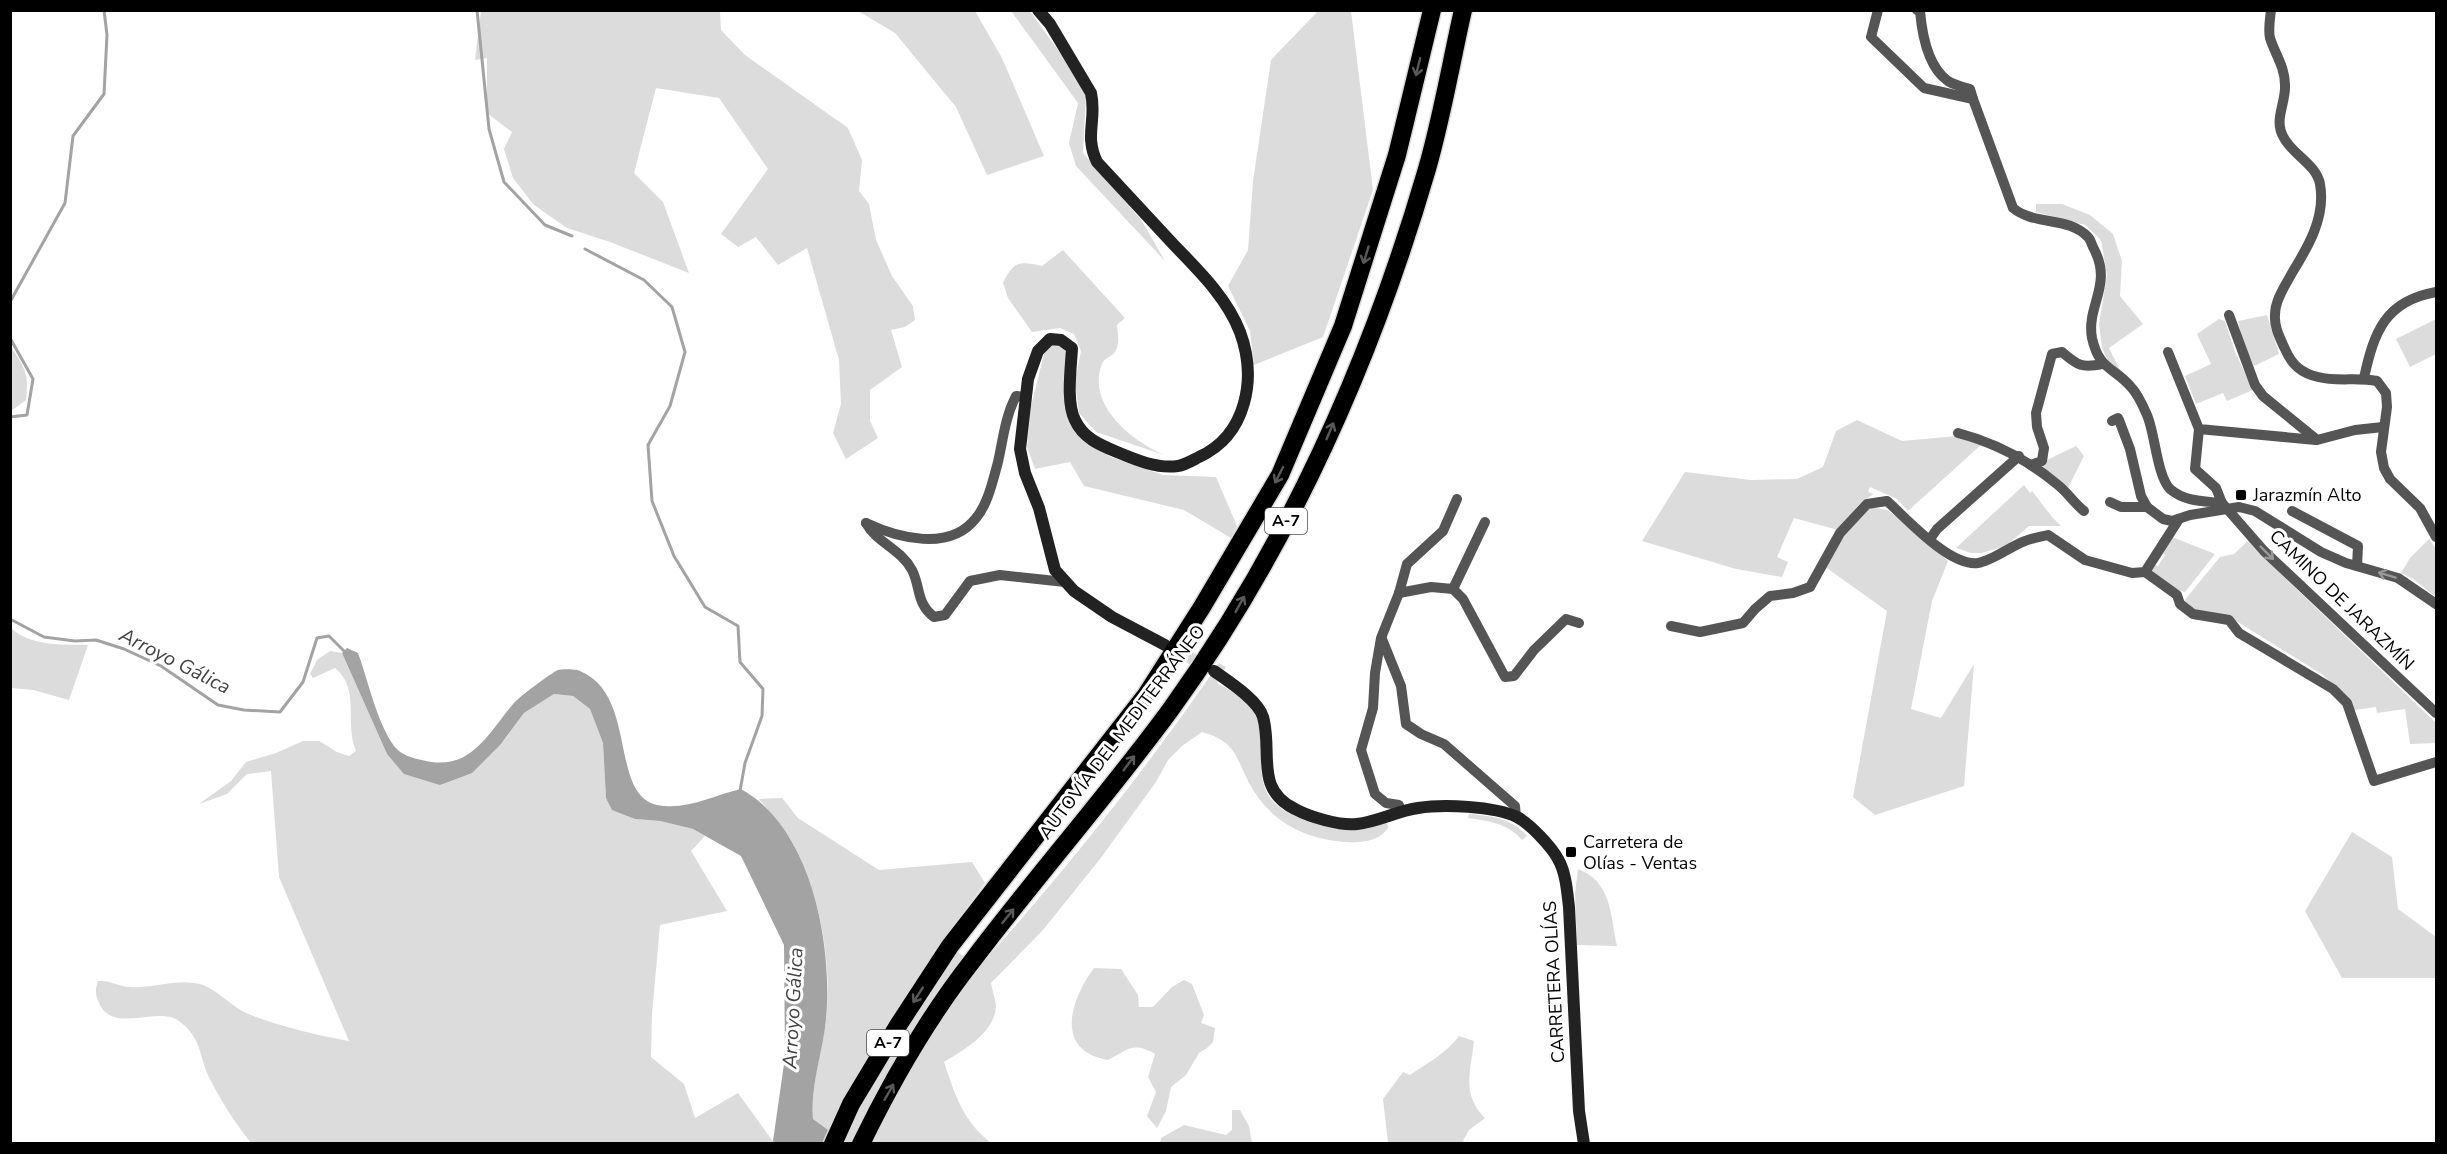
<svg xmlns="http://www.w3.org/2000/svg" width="2447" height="1154" font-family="'Nunito Sans',sans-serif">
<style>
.green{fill:#dcdcdc}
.water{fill:#a3a3a3}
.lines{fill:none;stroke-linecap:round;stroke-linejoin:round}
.stream{stroke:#a3a3a3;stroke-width:3}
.secondary-tunnel{stroke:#d9d9d9;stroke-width:12;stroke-dasharray:12 6;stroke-linecap:butt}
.highway-casing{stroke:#dbdbdb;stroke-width:21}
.street{stroke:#555;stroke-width:10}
.secondary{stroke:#222;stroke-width:12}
.highway{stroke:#000;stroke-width:18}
.oneway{stroke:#595959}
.oneway2{stroke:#999}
.poi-dot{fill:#000;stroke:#fff;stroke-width:2}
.labels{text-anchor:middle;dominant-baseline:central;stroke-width:6;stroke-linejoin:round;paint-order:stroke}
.shield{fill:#fff;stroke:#4c4c4c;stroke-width:1.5}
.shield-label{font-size:16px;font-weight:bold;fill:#000}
.poi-label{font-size:18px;fill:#000;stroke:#fff;text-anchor:start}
.street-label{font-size:18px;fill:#000;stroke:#fff}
.water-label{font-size:20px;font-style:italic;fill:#444;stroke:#fff}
</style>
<rect width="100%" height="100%" fill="#fff"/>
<g class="green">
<polygon points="481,11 720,11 721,30 745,55 848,128 862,160 859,191 869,204 876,240 892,276 913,306 915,320 905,327 891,330 902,367 870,390 870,421 878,438 846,459 833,433 841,404 839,360 807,248 778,265 756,237 738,247 721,234 768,169 719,98 656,88 634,173 663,202 689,273 610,242 567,228 534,205 513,178 504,149 512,132 487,113 487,58 475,60"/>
<polygon points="858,11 975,11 1002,58 1044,156 987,175 956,107 895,33"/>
<polygon points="1011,11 1030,11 1070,67 1086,96 1083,153 1142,221 1165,261 1076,166 1069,143 1078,103"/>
<polygon points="1318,11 1351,11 1373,190 1323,337 1254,365 1250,331 1228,286 1248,250 1253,181 1271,60"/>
<polygon points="2036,204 2062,204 2090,215 2113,234 2122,261 2120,296 2143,324 2109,348 2123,376 2111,366 2102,348 2099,324 2107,275 2101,240 2085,225 2036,212"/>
<path d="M1063,250L1125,318L1117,325C1118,335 1121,348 1112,355C1108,358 1104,359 1102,364C1086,405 1132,441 1164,455L1096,432L1079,413L1075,382L1081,351L1074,334L1060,328L1032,332L1008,298L1003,283C1014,261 1019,261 1042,266Z"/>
<polygon points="2267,315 2279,354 2254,366 2243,343 2238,321"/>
<polygon points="2219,319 2225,321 2235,352 2253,390 2227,401 2223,393 2196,404 2185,376 2211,364 2197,334"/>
<polygon points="2436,319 2436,354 2410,367 2396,339"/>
<polygon points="1053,345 1063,347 1068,357 1073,426 1085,442 1111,457 1163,475 1216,477 1237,526 1231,538 1184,510 1084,486 1070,462 1035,469 1027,447 1031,406 1045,350"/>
<path d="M11,347C25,368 29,374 26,400L11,411Z"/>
<polygon points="1857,420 1902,441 1957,436 1983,443 1908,511 1897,499 1870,487 1868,492 1874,494 1862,501 1838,530 1794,518 1777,557 1788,562 1782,577 1736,569 1642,541 1685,472 1751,480 1797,479 1823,467 1836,431"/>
<polygon points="2076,446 2084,456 2067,490 2042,468 2047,460"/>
<path d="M2024,485L2030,493L2032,491C2042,503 2049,515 2061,526H2029L2006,546L1981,553H1971L1956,548Z"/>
<polygon points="1870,507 1887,510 1900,519 1948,561 1932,601 1911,709 1941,718 1974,664 1964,786 1875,815 1853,797 1887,611 1824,566 1846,532"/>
<polygon points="2172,537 2215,554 2185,592 2172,588 2149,572 2155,565 2158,566 2165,555 2163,553"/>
<polygon points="2429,539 2436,549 2436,597 2413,579 2401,573 2410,558"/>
<polygon points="2249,540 2259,553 2436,723 2436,743 2410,744 2405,709 2377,713 2376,707 2354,710 2352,703 2323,675 2233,619 2190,608 2184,601 2220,557 2234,554"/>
<path d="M10,627C30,647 62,644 88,645L69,700L33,690L11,688Z"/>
<path d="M330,651L342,653L387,754L440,785L502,743L524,713L554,694L573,696L590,709L603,743L606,798L634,819L660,821L693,829L705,836L691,851L727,911L660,925L652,1014L651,1057L684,1084L695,1118L738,1093L774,1143H251C236,1124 222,1103 211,1081C198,1058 204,1040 179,1021C158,1005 113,1035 99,1003C95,994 95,990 98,981C110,980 118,986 129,987C153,989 180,977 203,985C219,991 231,1006 246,1013C277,1026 316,1035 349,1041L279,877L271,771L247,774L227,794L199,804L231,781L246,762L276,753L303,741H319L337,752L349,756L356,751C344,722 361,689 335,668L313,678L310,674L317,660Z"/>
<path d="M1219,663L1226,667L1217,683C1227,689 1240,695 1248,704C1282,742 1228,802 1313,821C1334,826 1365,822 1387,822L1388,828C1380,841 1361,843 1347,842C1304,839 1270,822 1249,783C1235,755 1236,742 1202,732L1182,746L1168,760L1156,782L1100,859L1043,930L991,983C992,990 996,1000 996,1007C994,1033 964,1050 944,1062C955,1095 963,1121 991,1143L846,1144L813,1119C810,1085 822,1053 826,1020C832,963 821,902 797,851C788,832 772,815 759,799L782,798L798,818L879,870L972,862L985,883L942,941L979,967C1065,871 1146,770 1219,663Z"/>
<path d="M1469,814C1491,816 1512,818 1527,836L1522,840C1508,823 1488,821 1468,818Z"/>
<polygon points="2352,832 2392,857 2398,909 2436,937 2436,978 2342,978 2305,911"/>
<path d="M1578,869C1612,882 1610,914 1617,946L1577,945L1575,893Z"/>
<path d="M1094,968L1121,969L1138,995L1139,1007H1153L1172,987L1184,980L1192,984L1204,1015L1201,1023L1215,1028L1213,1042L1207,1048L1199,1053L1186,1075L1171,1087L1166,1111L1157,1128L1147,1116L1156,1092L1148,1077L1155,1054C1132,1041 1128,1050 1108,1060C1054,1051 1070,1000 1094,968Z"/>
<path d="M1459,1036L1474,1041C1471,1071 1461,1094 1485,1118L1469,1130L1463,1141L1466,1143H1388L1383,1099L1403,1072L1410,1075C1426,1064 1448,1052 1459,1036Z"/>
<polygon points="1232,1110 1240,1110 1249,1126 1252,1143 1160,1143 1161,1138 1184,1125 1226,1135 1232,1130"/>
</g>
<path class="water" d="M347,648L358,653C369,683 376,720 394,746C401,755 412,758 422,760C471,773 487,734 514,703C519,697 551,673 558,670C562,669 576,669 580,671C638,695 609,794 657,805C686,811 714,795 741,789C812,828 833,945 826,1019C823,1053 810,1084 813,1119L846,1143H774L773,1141L785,1057L784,945L741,856L693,829L660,821L635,819L612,810L606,798L603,743L590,709L573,696L554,694L524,713L501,744L472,773L440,785L404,774L387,754L342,653Z"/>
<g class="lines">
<g class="stream">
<polyline points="477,10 489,129 504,182 545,225 572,236"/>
<polyline points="585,249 644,280 672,307 685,352 670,406 648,445 652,501 674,556 705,607 738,626 740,662 763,689 762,716 745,763 740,791"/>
<polyline points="10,302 65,203 73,136 104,94 107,35 104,10"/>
<polyline points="10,338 33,379 27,415 10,417"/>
<polyline points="10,619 44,637 75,641 96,640 124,649 161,666 218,705 244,710 280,712 303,682 317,638 329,636 345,652"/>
</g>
<polyline class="secondary-tunnel" points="1170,647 1208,667"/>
<g class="highway-casing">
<g id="highway">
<polyline points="833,1144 851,1104 899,1024 950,946 1146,695 1202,607 1280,475 1343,326 1397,155 1432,10"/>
<path d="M861,1144C892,1080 929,1016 973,960C1037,875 1108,795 1171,709C1288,547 1371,361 1427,169C1442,117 1451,63 1463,10"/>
</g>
</g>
<g class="street">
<path d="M1878,10L1871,37L1924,88L1973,99L2013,208C2035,226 2068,216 2088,237C2091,240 2092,246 2094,249C2113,285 2086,306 2092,338C2099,370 2114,367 2131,387C2138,394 2143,406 2147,415C2155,433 2157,476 2170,489C2185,502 2204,501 2222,503L2264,551L2436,713"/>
<path d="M1917,10L1920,11C1922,34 1928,67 1948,81C1954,85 1963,87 1970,89L1973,99"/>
<path d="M2271,10C2270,19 2268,29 2270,38C2275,54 2285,67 2285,85C2286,104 2273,120 2284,138C2293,155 2316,164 2320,184C2326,217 2308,247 2292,273C2285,286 2275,300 2275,315C2274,327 2280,338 2285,349C2292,365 2301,373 2318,377C2337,382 2357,377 2377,381L2386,393L2387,407L2381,452L2384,468L2390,479L2420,508L2436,537"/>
<polyline points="2229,315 2255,385 2263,396 2317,440 2355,430 2383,427"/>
<polyline points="2168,352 2199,429 2316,440"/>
<path d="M2364,378C2374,332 2385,301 2436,292"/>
<polyline points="2112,421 2118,418 2119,420 2130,449 2141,496 2147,507"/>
<polyline points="2199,429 2195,469 2216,488 2222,503"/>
<path d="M1958,433C1996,443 2028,460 2058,485C2068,493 2074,503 2084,511"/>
<path d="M2031,465L2042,461L2044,448L2037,427L2036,413L2052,354L2062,352C2078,366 2082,368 2103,364"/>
<polyline points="2110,502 2121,507 2147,507 2163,519 2172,521 2190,515 2239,507 2255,511 2321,552 2346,563 2398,578 2436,604"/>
<polyline points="2292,511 2358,546 2357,566"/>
<path d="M866,523C877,543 901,549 912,570C921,588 916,603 934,617L945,615L970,581L1000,575L1065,582"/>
<path d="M866,523C898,538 950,552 976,518C988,504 993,480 998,462C1003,440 1005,417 1016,396L1025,397"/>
<polyline points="1930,539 1937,529 2019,456"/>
<polyline points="2145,572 2177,595 2180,604 2193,614 2229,620 2239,633 2333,689 2347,703 2374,781 2436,762"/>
<polyline points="1453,589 1463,599 1505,677 1514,676 1534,650 1566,619 1579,623"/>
<polyline points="1399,593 1431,587 1453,589 1485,522"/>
<path d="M1671,626L1700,632L1743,623L1755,609L1770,596L1793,593L1810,587L1840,533L1867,504L1887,501C1907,519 1950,567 1978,563C1992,561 2011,546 2025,541C2032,538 2040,537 2048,535L2085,560L2132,573L2145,572L2179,519"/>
<polyline points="1382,639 1401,686 1406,724 1421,734 1444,744 1515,806 1516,817"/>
<polyline points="1401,812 1399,805 1386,803 1375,794 1361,750 1373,708 1375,673 1381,638 1399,593 1407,564 1443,531 1457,499"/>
</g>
<g class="secondary">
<path d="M1038,10L1050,24L1091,93C1097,120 1084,135 1097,162C1123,190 1148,217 1174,245C1199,271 1227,298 1240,332C1257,378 1247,435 1199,457C1193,460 1185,465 1178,466C1157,469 1136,460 1117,452C1100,445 1083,438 1075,420C1066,403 1071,368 1072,348L1061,340L1050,339L1038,351L1028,379L1020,449L1025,473L1039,508L1055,570L1074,591L1112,617L1165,645"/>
<path d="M1214,671C1228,681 1258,700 1263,717C1273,752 1254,789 1295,809C1310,817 1340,826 1357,824C1377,822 1397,811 1418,808C1443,804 1494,806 1517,817C1529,823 1551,846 1558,859C1566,873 1567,891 1569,907L1579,1111L1584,1144"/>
</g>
<use href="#highway" class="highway"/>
</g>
<defs><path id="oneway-shaft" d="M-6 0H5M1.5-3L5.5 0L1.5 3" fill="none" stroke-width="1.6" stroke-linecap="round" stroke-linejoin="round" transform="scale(1.5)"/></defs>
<g class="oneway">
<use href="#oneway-shaft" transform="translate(1418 67) rotate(104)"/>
<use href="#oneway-shaft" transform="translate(1366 255) rotate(107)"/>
<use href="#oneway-shaft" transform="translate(1330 431) rotate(-67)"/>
<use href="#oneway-shaft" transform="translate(1279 475) rotate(117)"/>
<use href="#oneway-shaft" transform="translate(1240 604) rotate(-61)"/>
<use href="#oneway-shaft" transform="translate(1129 763) rotate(-53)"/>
<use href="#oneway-shaft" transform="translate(1008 916) rotate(-51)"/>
<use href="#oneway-shaft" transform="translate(918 995) rotate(123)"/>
<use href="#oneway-shaft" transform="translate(889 1092) rotate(-60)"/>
</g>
<g class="oneway2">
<use href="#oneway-shaft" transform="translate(2267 553) rotate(45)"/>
<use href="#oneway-shaft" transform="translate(2387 575) rotate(-163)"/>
</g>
<g class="poi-dot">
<rect x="2235" y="489" width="12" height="12" rx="3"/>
<rect x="1565" y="846" width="12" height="12" rx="3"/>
</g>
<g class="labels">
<g class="shield">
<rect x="1265" y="508" width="42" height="26" rx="4.5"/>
<rect x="867" y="1030" width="42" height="26" rx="4.5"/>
</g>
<g class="shield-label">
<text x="1286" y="521">A-7</text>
<text x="888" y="1043">A-7</text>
</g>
<g class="poi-label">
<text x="2253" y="495">Jarazmín Alto</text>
<text x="1583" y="842">Carretera de<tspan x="1583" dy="21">Olías - Ventas</tspan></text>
</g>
<g class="street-label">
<text transform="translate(2342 600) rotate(44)">CAMINO DE JARAZMÍN</text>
<text transform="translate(1122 732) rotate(-53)">AUTOVÍA DEL MEDITERRÁNEO</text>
<text transform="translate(1554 982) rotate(-93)">CARRETERA OLÍAS</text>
</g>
<g class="water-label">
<text transform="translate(175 661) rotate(27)">Arroyo Gálica</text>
<text transform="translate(793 1008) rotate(-87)">Arroyo Gálica</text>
</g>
</g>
<rect width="2447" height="1154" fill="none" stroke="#000000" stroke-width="24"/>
</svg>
